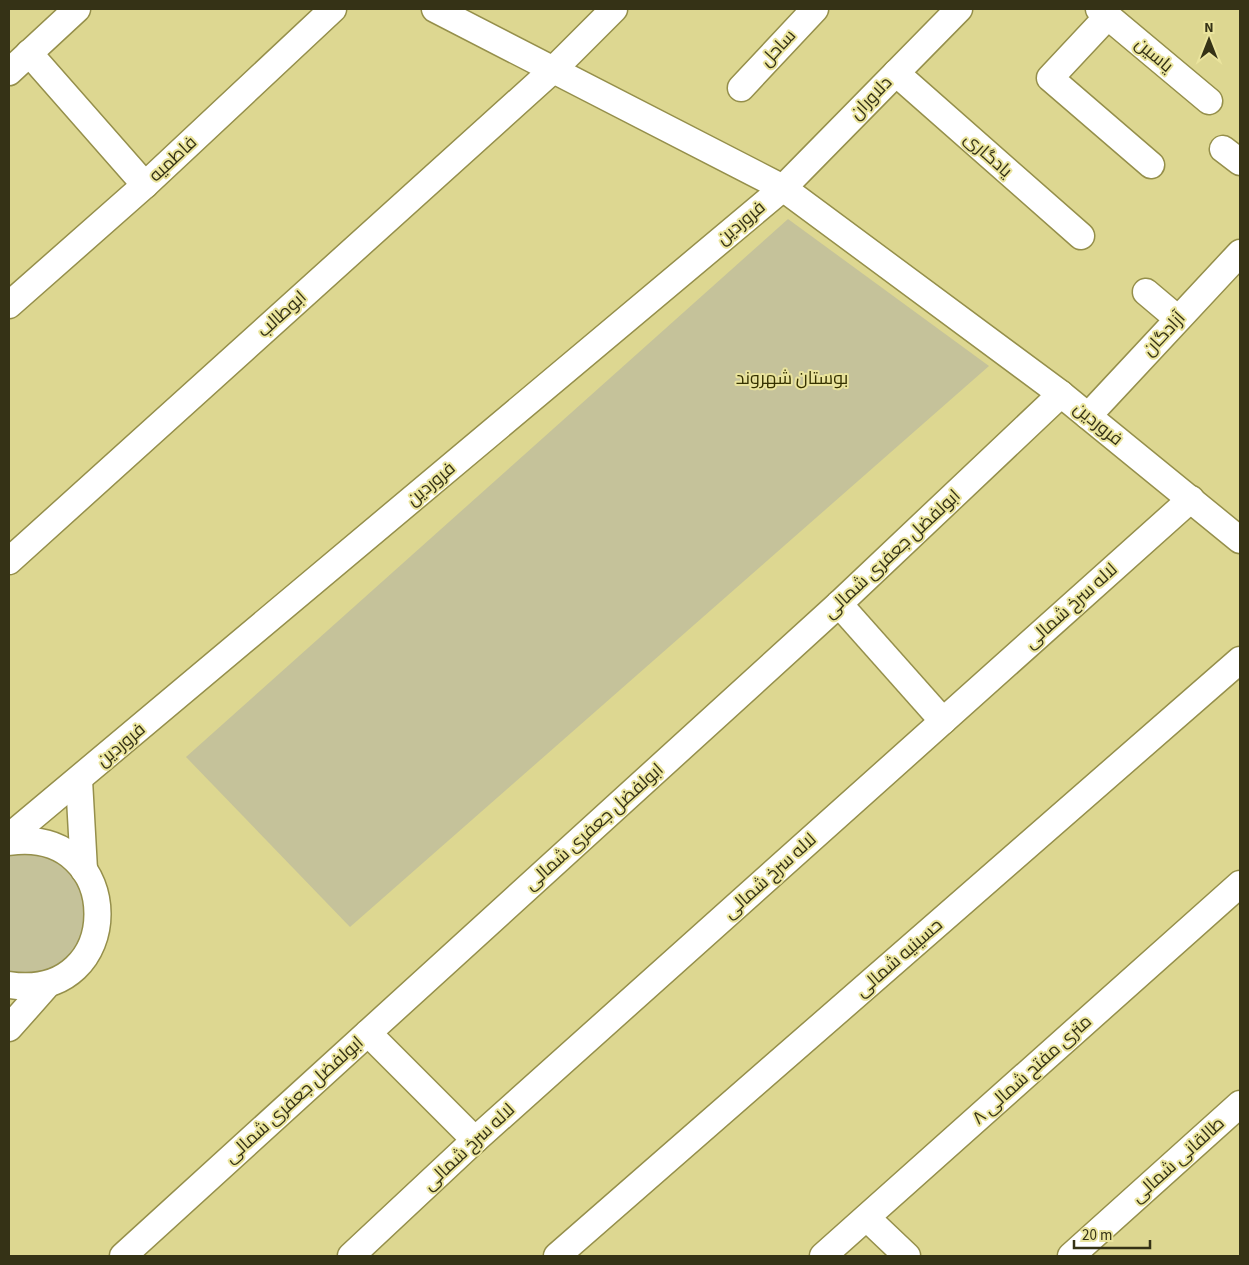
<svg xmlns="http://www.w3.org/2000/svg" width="1249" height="1265" font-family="'Source Sans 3',Cairo,sans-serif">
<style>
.green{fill:#c5c29a}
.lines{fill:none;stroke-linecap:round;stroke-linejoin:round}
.minor-casing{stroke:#958f4b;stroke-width:29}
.minor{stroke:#fff;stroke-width:26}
.labels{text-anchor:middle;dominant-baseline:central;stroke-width:4;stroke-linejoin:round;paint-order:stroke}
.street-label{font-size:18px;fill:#353216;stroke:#eae49d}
.park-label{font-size:18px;fill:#363200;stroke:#eae49d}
</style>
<rect width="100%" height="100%" fill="#ddd791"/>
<g class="green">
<polygon points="788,219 989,366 350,927 186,757"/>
<polygon points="9,850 48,850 90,892 80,951 47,975 9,975"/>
</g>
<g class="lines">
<g class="minor-casing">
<g id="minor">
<polyline points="435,9 783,188 1061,394 1240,540"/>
<polyline points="1099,9 1209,101"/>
<polyline points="1108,16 1050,78 1151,165"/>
<polyline points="29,53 145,185"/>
<polyline points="9,72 77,9"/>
<polyline points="896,73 1081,236"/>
<polyline points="741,88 815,9"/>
<polyline points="1223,149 1240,162"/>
<polyline points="1146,292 1178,319"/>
<polyline points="9,305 145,185 333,9"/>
<polyline points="1088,416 1240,253"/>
<polyline points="9,561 555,68 614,9"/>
<polyline points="839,604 943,721"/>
<polyline points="79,780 84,870"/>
<polyline points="9,837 783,188 959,9"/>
<path d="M9,842C127,825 127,1003 9,985"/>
<polyline points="9,1028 48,984"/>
<polyline points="368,1033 475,1140"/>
<polyline points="867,1218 907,1256"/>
<polyline points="123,1256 839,604 1061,394"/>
<polyline points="351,1256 475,1140 1191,499"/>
<polyline points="557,1256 1240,660"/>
<polyline points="823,1256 1240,884"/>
<polyline points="1071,1256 1240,1104"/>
</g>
</g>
<use href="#minor" class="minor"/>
</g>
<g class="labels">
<g class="street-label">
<text transform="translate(778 48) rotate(-47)">ساحل</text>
<text transform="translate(1154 55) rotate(40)">یاسین</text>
<text transform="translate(871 98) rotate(-46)">دلاوران</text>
<text transform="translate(988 155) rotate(42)">یادگاری</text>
<text transform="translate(173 159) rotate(-43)">فاطمیه</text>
<text transform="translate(741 223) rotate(-40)">فروردین</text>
<text transform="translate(282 314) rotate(-42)">ابوطالب</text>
<text transform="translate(1164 334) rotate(-47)">آزادگان</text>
<text transform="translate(1098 424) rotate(39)">فروردین</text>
<text transform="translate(431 484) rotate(-40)">فروردین</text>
<text transform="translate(892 554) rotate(-43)">ابولفضل جعفری شمالی</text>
<text transform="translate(1071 606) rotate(-42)">لاله سرخ شمالی</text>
<text transform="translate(121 745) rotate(-40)">فروردین</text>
<text transform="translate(594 827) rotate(-42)">ابولفضل جعفری شمالی</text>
<text transform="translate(770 876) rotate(-42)">لاله سرخ شمالی</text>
<text transform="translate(899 958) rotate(-41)">حسینیه شمالی</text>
<text transform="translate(1032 1070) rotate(-42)">۸ متری مفتح شمالی</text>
<text transform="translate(294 1100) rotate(-42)">ابولفضل جعفری شمالی</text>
<text transform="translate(469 1147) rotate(-43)">لاله سرخ شمالی</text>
<text transform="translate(1178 1160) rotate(-42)">طالقانی شمالی</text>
</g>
<g class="park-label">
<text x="792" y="378">بوستان شهروند</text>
</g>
</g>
<rect width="1249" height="1265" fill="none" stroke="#353216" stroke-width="20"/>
<g transform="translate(1209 40)" stroke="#eae49d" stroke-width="4" paint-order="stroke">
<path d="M0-4L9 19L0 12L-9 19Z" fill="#353216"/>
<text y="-8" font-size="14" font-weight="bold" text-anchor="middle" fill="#353216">N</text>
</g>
<path d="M1074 1240v8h76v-8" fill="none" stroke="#353216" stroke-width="2.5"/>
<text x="1082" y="1240" font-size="15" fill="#353216" stroke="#eae49d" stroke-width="4" paint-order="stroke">20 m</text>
</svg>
